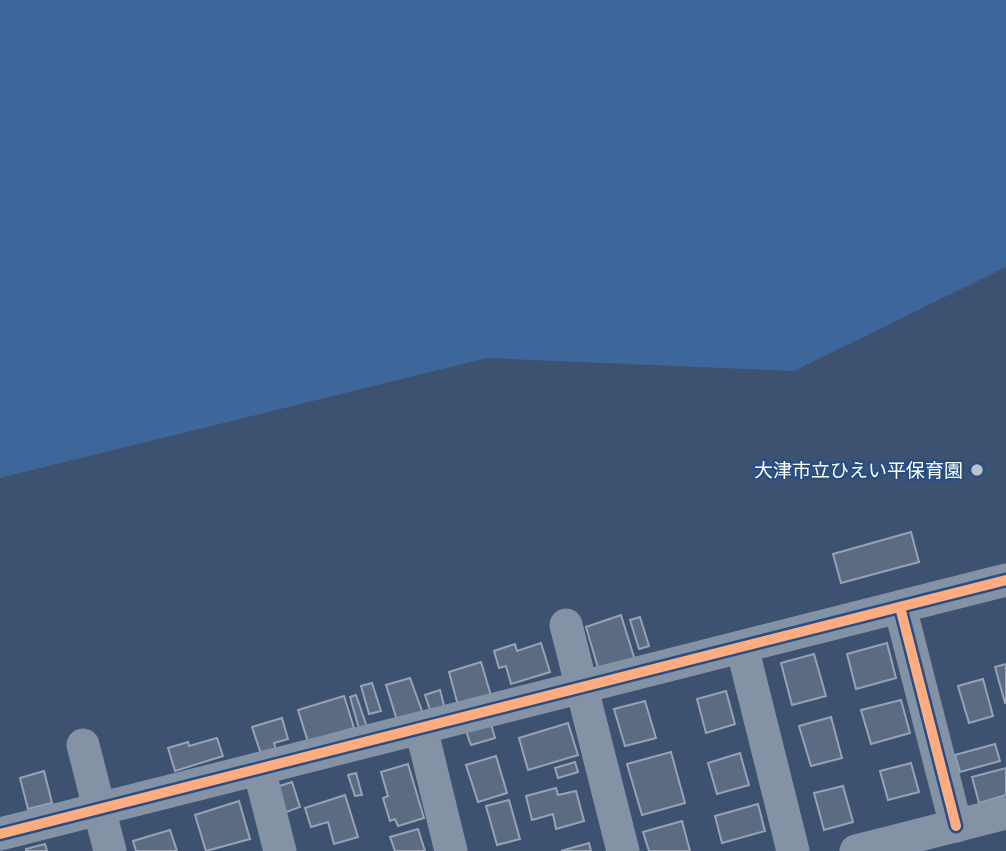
<svg xmlns="http://www.w3.org/2000/svg" width="1006" height="851" font-family="Raleway,'Noto Sans JP',sans-serif">
<style>
.green{fill:#3d669a}
.building{fill:#5a6b82;stroke:#97a3b4;stroke-width:2}
.lines{fill:none;stroke-linecap:round;stroke-linejoin:round}
.street{stroke:#8492a6;stroke-width:33}
.cycleway-casing{stroke:#284f85;stroke-width:15}
.cycleway{stroke:#ffac80;stroke-width:10}
.poi-dot{fill:#bbc2cd;stroke:#284f85;stroke-width:2.5}
.labels{text-anchor:middle;dominant-baseline:central;stroke-width:5;stroke-linejoin:round;paint-order:stroke}
.poi-label{font-size:19px;fill:#fff;stroke:#284f85;text-anchor:end}
</style>
<rect width="100%" height="100%" fill="#3d5270"/>
<polygon class="green" points="0,0 1006,0 1006,267 794,371 487,358 0,478"/>
<g class="building">
<polygon points="911,532 919,562 841,583 833,554"/>
<polygon points="621,615 637,667 601,678 586,627"/>
<polygon points="640,617 649,646 639,649 630,620"/>
<polygon points="541,643 550,672 511,684 506,666 499,668 494,651 515,644 517,651"/>
<polygon points="887,643 896,678 856,689 847,654"/>
<polygon points="814,654 826,696 792,705 781,663"/>
<polygon points="481,662 492,699 459,709 449,672"/>
<polygon points="1006,664 1006,703 1005,703 995,667"/>
<polygon points="410,678 426,722 400,730 386,685"/>
<polygon points="983,679 993,716 969,723 958,686"/>
<polygon points="372,683 381,711 369,714 361,686"/>
<polygon points="440,690 445,709 431,713 425,695"/>
<polygon points="726,691 735,724 706,733 697,699"/>
<polygon points="356,695 368,730 360,732 350,697"/>
<polygon points="344,696 354,728 308,742 298,710"/>
<polygon points="901,700 910,733 871,744 861,710"/>
<polygon points="645,701 656,738 625,746 614,709"/>
<polygon points="831,717 842,758 811,766 799,726"/>
<polygon points="282,718 288,739 274,743 277,753 262,757 252,727"/>
<polygon points="568,723 578,755 528,770 519,738"/>
<polygon points="491,724 495,738 471,745 466,731"/>
<polygon points="217,738 223,756 175,771 168,748 188,742 189,746"/>
<polygon points="995,744 1000,761 960,772 955,755"/>
<polygon points="671,752 685,803 642,815 627,764"/>
<polygon points="740,753 749,785 717,794 708,763"/>
<polygon points="496,756 507,793 478,802 466,765"/>
<polygon points="575,762 578,772 558,778 555,768"/>
<polygon points="911,763 919,792 888,800 880,771"/>
<polygon points="408,764 424,818 398,826 395,819 390,821 383,798 388,796 381,772"/>
<polygon points="1006,768 1006,795 979,803 972,777"/>
<polygon points="44,771 52,803 28,809 20,778"/>
<polygon points="356,773 362,795 355,796 348,775"/>
<polygon points="292,782 300,807 281,814 273,788"/>
<polygon points="843,786 853,822 824,830 814,793"/>
<polygon points="556,788 558,795 576,791 584,821 556,829 553,814 532,820 526,796"/>
<polygon points="345,795 358,837 334,844 328,822 311,827 305,808"/>
<polygon points="509,800 520,839 497,845 486,806"/>
<polygon points="239,801 250,839 206,851 195,815"/>
<polygon points="758,804 765,831 722,843 715,816"/>
<polygon points="682,821 690,851 649,851 643,832"/>
<polygon points="418,829 425,851 395,851 390,837"/>
<polygon points="170,830 177,851 136,851 133,841"/>
<polygon points="589,843 591,851 561,851"/>
<polygon points="45,844 47,851 26,851 26,849"/>
</g>
<g class="lines">
<g class="street">
<polyline points="900,607 956,826"/>
<polyline points="566,625 623,851"/>
<polyline points="742,647 793,851"/>
<polyline points="421,728 451,851"/>
<polyline points="83,745 110,851"/>
<polyline points="259,769 280,851"/>
<polyline points="0,834 1006,580"/>
<polyline points="856,851 1006,813"/>
</g>
<g class="cycleway-casing">
<g id="cycleway">
<polyline points="900,607 956,826"/>
<polyline points="0,834 1006,580"/>
</g>
</g>
<use href="#cycleway" class="cycleway"/>
</g>
<circle class="poi-dot" cx="977" cy="470" r="7"/>
<g class="labels">
<g class="poi-label">
<text x="963" y="470">大津市立ひえい平保育園</text>
</g>
</g>
</svg>
